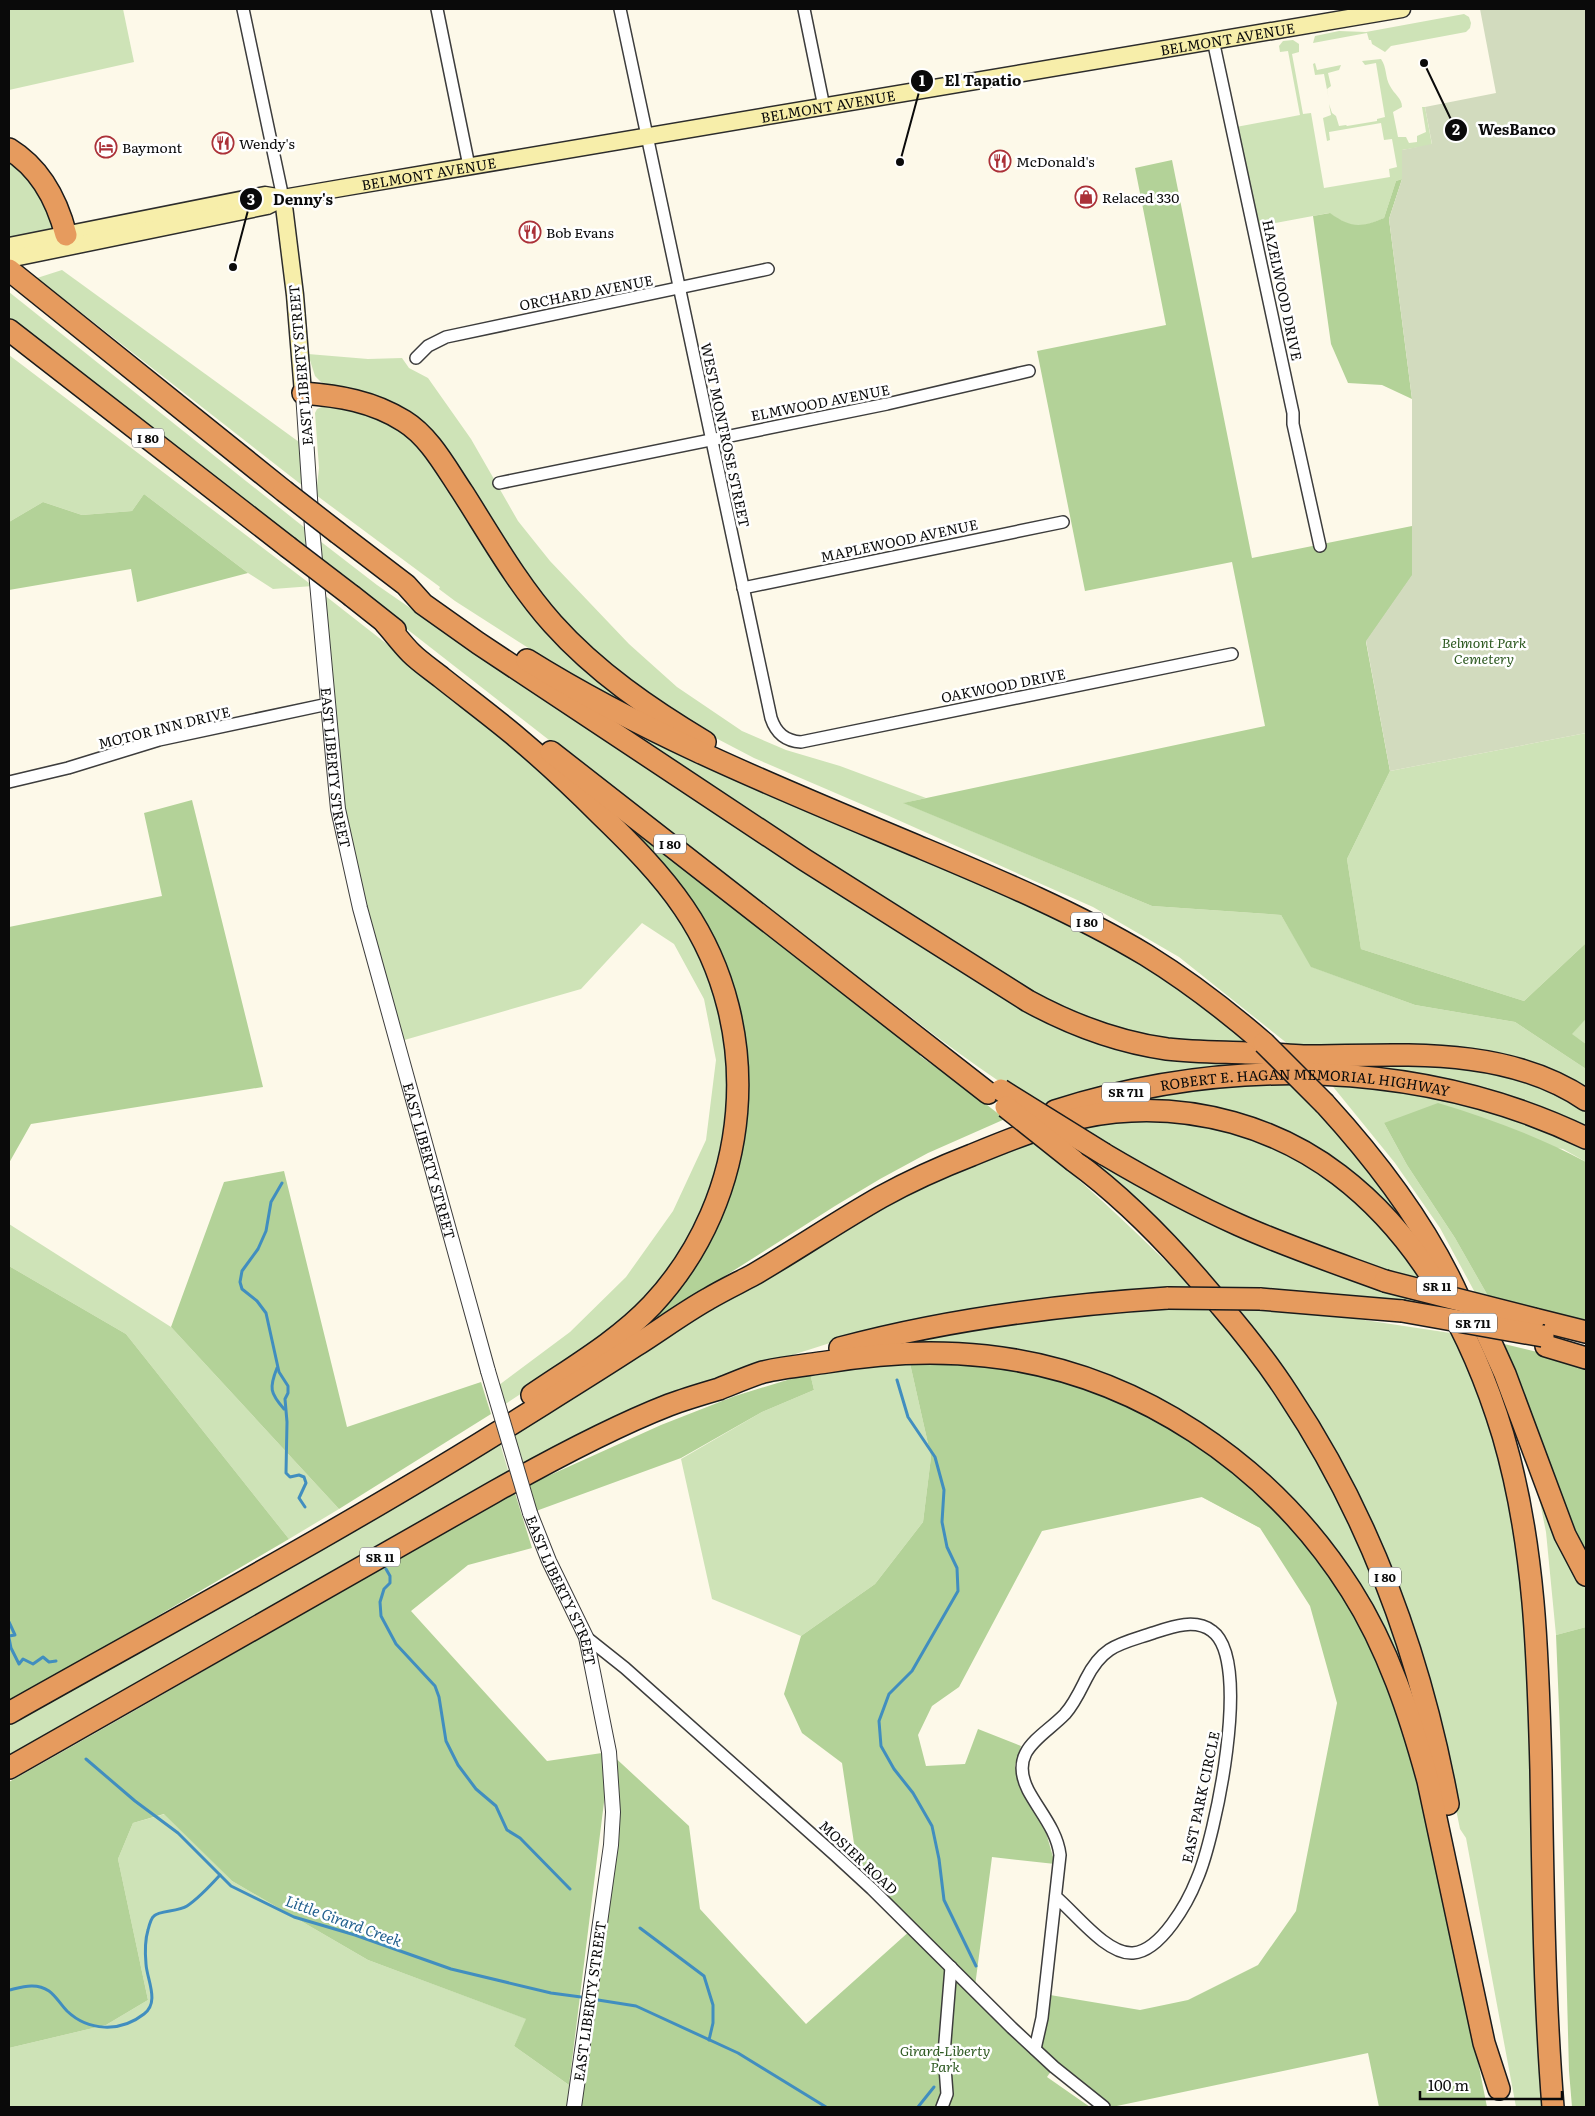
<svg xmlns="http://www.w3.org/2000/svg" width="1595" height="2116" font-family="Literata,serif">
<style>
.green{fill:#cee3b7}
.forest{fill:#b3d298}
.cemetery{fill:#d2dbbe}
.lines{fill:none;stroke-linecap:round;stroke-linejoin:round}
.stream{stroke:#418ebf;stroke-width:3}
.minor-casing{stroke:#3d3d3d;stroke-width:14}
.tertiary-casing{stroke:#3d3d3d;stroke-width:16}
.secondary-casing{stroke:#2c2c2c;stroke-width:19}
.motorway-casing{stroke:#1b1b1b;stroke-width:24}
.minor{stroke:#fff;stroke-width:11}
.tertiary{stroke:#fff;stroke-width:14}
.secondary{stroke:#f7eeaa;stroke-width:16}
.motorway{stroke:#e69b5e;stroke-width:21}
.tertiary-bridge-casing{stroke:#3d3d3d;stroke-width:16;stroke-linecap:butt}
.motorway-bridge-casing{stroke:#1b1b1b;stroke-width:24;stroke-linecap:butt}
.tertiary-bridge{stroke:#fff;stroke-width:14}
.motorway-bridge{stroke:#e69b5e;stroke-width:21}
.labels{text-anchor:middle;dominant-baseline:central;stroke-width:5;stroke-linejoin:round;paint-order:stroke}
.shield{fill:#fff;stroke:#545454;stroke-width:1}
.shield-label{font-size:12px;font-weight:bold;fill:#0a0a0a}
.street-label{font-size:14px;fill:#0a0a0a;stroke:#fff}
.poi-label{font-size:14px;fill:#0a0a0a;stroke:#fff;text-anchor:start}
.park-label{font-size:14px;font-style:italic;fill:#2e5a22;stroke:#fff}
.water-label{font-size:15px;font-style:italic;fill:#215f8e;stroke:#fff}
.leader{fill:none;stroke:#0a0a0a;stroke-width:2}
.callout-dot{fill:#0a0a0a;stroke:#fff;stroke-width:2}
.mark-label{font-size:15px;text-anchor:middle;font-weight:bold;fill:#fff}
.callout-label{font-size:15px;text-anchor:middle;font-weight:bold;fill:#0a0a0a;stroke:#fff;stroke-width:5;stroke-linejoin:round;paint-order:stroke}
</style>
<rect width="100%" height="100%" fill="#fdf9e9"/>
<g class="green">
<polygon points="9,9 123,9 134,62 9,90"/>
<polygon points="1464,14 1469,17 1471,23 1470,28 1466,32 1391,46 1385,52 1372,44 1371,40 1369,40 1367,33 1313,43 1315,36 1339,31 1366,32"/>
<path d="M1293,40L1299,44V52L1292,54L1303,114L1311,113L1324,188L1390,177L1389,169L1397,167L1392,139L1384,140L1381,123L1329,132L1330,140L1327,141L1323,118L1331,115L1329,104L1332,113L1336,116L1339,126L1346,125L1347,126L1377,121V119L1385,117L1376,63L1365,65L1362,61L1381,59C1387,67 1385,78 1390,86C1394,94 1402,98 1402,107L1393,112L1398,137H1406L1409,143L1417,142V136L1426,132L1422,107H1425L1432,145L1402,150V179L1396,181L1384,218C1359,229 1352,229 1329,213L1254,227L1236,127L1300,115L1288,51L1280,52L1279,46L1283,41Z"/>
<polygon points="1315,63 1317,70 1341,65 1339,70 1328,73 1331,86 1327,89 1329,100 1324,74 1315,75 1313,64"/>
<polygon points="9,156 33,179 55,224 52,231 9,239"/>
<polygon points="62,270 299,442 303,486 37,278"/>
<polygon points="9,292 305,528 306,550 9,320"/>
<polygon points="308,354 368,359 402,358 409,368 428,378 471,439 518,521 550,561 629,644 677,687 742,731 786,750 840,766 926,798 904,803 1152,906 1281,915 1312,967 1415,1005 1515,1022 1586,1069 1586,1091 1568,1079 1293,1048 1179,957 1093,907 889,816 754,758 710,735 620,677 543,601 436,440 321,382 315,376"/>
<polygon points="9,355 313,586 273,589 248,573 144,494 132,511 82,515 43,502 9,522"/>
<polygon points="328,404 360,409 402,431 423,450 461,503 641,712 555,665 455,601 439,589 440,587 316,495 319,468 315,413 317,409"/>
<path d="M320,541L377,585L458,641L1041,1015L1271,1065L1040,1109C1005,1086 971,1062 937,1037C896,1006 857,974 813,946L321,562Z"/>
<polygon points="323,594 489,724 569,794 669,897 716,983 733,1083 714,1192 664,1282 601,1341 504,1405 499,1385 570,1332 626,1277 673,1211 706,1140 716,1060 704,999 674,944 642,923 581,989 401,1041 349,842 339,780"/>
<path d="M622,729C709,768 797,805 885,843C933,863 981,881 1028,903C1108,939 1183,987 1249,1045L1136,1037L1047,1005Z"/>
<polygon points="1586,733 1586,943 1524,1001 1361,949 1347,859 1390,771"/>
<polygon points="1586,1019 1586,1044 1571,1034"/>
<path d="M1437,1061L1496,1068L1586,1106V1129C1524,1102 1461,1078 1393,1070C1366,1066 1339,1067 1312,1065Z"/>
<path d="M1289,1083L1346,1142L1413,1234L1276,1131L1124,1104C1178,1089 1232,1086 1289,1083Z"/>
<polygon points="1330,1083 1371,1085 1491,1110 1586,1147 1586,1162 1563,1149 1384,1123 1407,1165 1455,1238 1492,1303 1479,1300 1440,1228 1395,1163"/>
<polygon points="1167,1115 1277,1143 1369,1208 1431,1288 1221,1210 1069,1127"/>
<path d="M1030,1139C1088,1185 1141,1237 1194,1289L855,1335L736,1373L524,1469L513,1432L666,1336L900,1196Z"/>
<polygon points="1101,1159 1441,1304 1444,1310 1218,1290 1093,1169"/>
<polygon points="9,1224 171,1327 339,1509 289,1539 126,1334 9,1266"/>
<path d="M1178,1308L1213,1309C1264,1377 1312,1446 1349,1522C1380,1586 1401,1654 1420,1722L1346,1573L909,1343L1022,1322Z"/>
<polygon points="1238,1309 1318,1313 1457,1334 1474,1374 1508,1487 1526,1602 1545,2107 1516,2107 1466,1838 1460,1829 1437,1715 1298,1395"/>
<polygon points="909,1359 931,1457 923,1522 875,1584 801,1636 712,1599 681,1459 762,1412 814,1390 810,1373"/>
<polygon points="499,1440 510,1477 9,1760 9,1722"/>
<polygon points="1532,1463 1572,1567 1586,1586 1586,1627 1556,1635 1546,1532"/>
<polygon points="165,1814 232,1881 368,1960 527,2019 514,2046 576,2090 574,2107 9,2107 9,2048 106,2025 148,2000 118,1859 133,1823"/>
</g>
<g class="forest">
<polygon points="1172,160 1252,558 1412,526 1412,576 1366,642 1390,771 1347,859 1361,949 1524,1001 1586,943 1586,1019 1572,1034 1586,1044 1586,1069 1515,1022 1415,1005 1311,967 1281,915 1152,906 903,803 1265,726 1232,562 1085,591 1037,351 1166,325 1135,168"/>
<path d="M1402,179L1389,219L1412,399L1382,385L1348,383L1331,344L1313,216L1330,213C1351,228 1360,228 1384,218L1396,181Z"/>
<polygon points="144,494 248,573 137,602 131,569 9,590 9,522 43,502 82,515 132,511"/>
<polygon points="192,800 263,1087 31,1124 9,1163 9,927 162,896 144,813"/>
<polygon points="608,811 920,1052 920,1056 968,1090 1005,1119 928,1153 880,1179 835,1206 623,1341 732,1176 733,999"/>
<path d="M1438,1103C1488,1118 1540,1137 1586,1162V1325L1492,1303L1455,1238L1407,1165L1384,1123Z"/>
<polygon points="284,1171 347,1427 481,1382 491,1414 339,1509 171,1327 224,1182"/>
<polygon points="9,1266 126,1334 289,1539 9,1703"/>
<polygon points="1500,1343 1586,1364 1586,1563"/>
<polygon points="909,1359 974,1362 1045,1374 1132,1406 1204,1446 1291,1520 1360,1620 1392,1687 1434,1839 1487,2107 1379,2107 1368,2053 1112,2107 1039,2048 1050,1995 1140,2010 1188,2000 1258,1965 1296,1911 1337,1703 1310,1606 1260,1528 1202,1497 1042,1531 959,1687 932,1706 918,1735 926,1766 965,1764 978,1729 1021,1746 1015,1766 1023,1793 1045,1829 1055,1864 992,1857 975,1986 858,1870 842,1763 802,1733 784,1694 801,1636 875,1584 923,1522 931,1457"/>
<polygon points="810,1373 814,1390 762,1412 681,1458 536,1511 528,1485 661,1425 735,1396"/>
<path d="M515,1493L532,1548L468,1565L411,1611L547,1761L602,1753L605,1794L569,2085L514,2046L526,2019L368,1960L232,1881L164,1814L133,1823L118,1859L148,2000L106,2025L9,2048V1782C178,1687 345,1587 515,1493Z"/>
<polygon points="1586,1627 1586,2107 1572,2107 1569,2071 1560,1732 1556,1635"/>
<polygon points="609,1752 689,1826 700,1909 806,2024 912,1929 1054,2067 1047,2077 1090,2107 574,2107 601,1916"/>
</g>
<polygon class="cemetery" points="1480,9 1586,9 1586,733 1390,771 1366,641 1412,575 1412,399 1389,219 1402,179 1402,150 1432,144 1425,107 1496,93"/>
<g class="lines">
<g class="stream">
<polyline points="282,1183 271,1202 266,1231 258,1249 242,1271 240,1282 242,1289 257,1301 266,1313 279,1372 288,1386 288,1393 285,1399 287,1422 286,1473 290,1477 299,1475 304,1477 306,1483 299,1498 305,1507"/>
<path d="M277,1368C269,1388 270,1393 284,1409"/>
<polyline points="897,1380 908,1417 935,1457 944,1490 942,1522 947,1547 957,1568 958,1591 912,1671 889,1694 879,1721 881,1746 894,1769 913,1793 932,1826 939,1859 944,1900 976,1966"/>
<polyline points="386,1569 390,1576 390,1583 384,1589 380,1602 381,1616 396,1644 435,1686 439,1697 446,1741 458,1765 476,1789 496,1806 507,1830 520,1838 570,1889"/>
<polyline points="9,1622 15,1635 9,1636"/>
<polyline points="9,1638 11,1648 19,1664 23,1659 33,1664 43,1657 49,1662 56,1661"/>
<polyline points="86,1759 135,1801 178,1833 231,1886 294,1917 355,1935 451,1969 551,1993 581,1997"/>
<polyline points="640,1928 704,1976 713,2005 713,2023 709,2040"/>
<path d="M9,1990C22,1987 36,1982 49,1991C56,1996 61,2005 67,2011C88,2031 120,2033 144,2014C160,2002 147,1980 146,1964C145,1953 145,1940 148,1930C149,1926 151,1918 154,1916C159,1910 178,1912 187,1906C199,1898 210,1886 220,1875"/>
<polyline points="598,2000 636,2006 738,2053 826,2107"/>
<polyline points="918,2107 934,2087"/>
</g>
<g class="minor-casing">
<g id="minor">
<polyline points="243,9 283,198"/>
<polyline points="437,9 469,166"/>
<path d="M620,9L771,718C776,733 785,741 801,742L1232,654"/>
<polyline points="804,9 824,107"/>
<polyline points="1213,40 1293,413 1293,424 1320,546"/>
<polyline points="416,358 428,346 446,337 768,269"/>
<polyline points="499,483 887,404 1029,371"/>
<polyline points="743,588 1063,522"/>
<polyline points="9,782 68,768 159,740 328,704"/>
<polyline points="586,1637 625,1668 835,1855 872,1889 1012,2028 1054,2067 1104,2107"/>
<path d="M1035,2049L1042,2018L1060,1855C1057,1830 1039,1811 1028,1790C1008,1750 1043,1737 1065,1714C1074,1704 1080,1691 1086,1679C1103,1645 1120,1644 1153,1633C1171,1627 1195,1618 1212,1631C1253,1660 1215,1838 1197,1879C1188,1902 1161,1951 1133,1953C1107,1955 1076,1914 1056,1897"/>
<polyline points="942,2107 947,2094 944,2054 951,1967"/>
</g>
</g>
<g class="tertiary-casing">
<g id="tertiary">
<path id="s1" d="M303,393L312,528L333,757L338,809L360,908L488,1371"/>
<path id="s2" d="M530,1513L549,1561L586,1637L609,1752L613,1812L611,1845L574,2107"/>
</g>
</g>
<g class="secondary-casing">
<g id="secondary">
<polyline points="283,198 295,295 303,393"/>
<polyline points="9,246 265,195 283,198"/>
<path id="s3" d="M9,259L267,206L283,198L347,187L1402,9"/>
</g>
</g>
<g class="motorway-casing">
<g id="motorway">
<path d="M9,149C40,168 57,200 66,235"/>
<polyline points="9,270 284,491"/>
<polyline points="9,330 288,547"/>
<path d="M303,393C339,396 372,401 404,421C430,437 446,468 463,493C491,537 518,585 553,624C596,672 650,709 705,742"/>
<path d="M338,533L406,585L423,604L478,643L805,860L1028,1001C1072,1025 1117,1042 1167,1049C1193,1052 1220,1052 1246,1053C1265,1053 1284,1055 1303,1056C1398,1056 1503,1044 1586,1100"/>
<polyline points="352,596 395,630"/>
<path d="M385,623C394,633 402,644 411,653C420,662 432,670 442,678C466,697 490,715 513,734C543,759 573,787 601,815C631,844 661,874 684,908C767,1030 752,1198 652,1305C618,1341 573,1367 532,1395"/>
<path d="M527,660C652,738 789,792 924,849C1000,881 1076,913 1146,955C1188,981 1227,1011 1264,1043"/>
<polyline points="551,752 988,1093"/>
<path d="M1325,1104C1378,1162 1427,1226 1459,1298"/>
<path id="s4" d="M1055,1111C1227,1056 1422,1059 1586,1138"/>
<path d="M1104,1154C1148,1180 1192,1204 1239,1225C1286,1246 1336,1263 1385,1281"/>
<path d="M1074,1161C1130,1202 1177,1252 1221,1306C1245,1334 1268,1363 1288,1394C1371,1518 1421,1658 1448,1804"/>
<polyline points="1260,1299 1402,1311"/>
<polyline points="1477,1312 1505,1374 1565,1535 1586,1575"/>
<polyline points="1534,1319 1586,1332"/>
<polyline points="1546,1346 1586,1358"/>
<path d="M840,1348C948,1319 1057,1305 1168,1298"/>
<path d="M9,1713C172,1621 338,1532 497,1433C543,1404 589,1376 635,1346C659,1331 683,1313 708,1299C723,1290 738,1283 753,1275C796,1250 837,1222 881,1197C910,1181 941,1167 972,1155C1018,1136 1065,1117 1115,1112C1194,1104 1276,1127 1339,1175C1422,1238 1473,1336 1503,1435C1535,1544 1538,1657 1541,1770C1543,1882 1544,1995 1553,2107"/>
<path d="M9,1768L494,1492C549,1461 610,1428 669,1405C685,1399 702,1394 719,1389C734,1383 748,1377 763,1372C784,1367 807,1365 827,1362C880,1353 933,1350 986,1356C1136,1372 1271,1464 1351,1590C1388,1648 1410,1715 1428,1781L1484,2043L1499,2089"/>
</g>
</g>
<use href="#minor" class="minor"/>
<use href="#tertiary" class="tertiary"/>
<use href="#secondary" class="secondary"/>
<use href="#motorway" class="motorway"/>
<g class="tertiary-bridge-casing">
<polyline id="tertiary-bridge" points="488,1371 530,1513"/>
</g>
<g class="motorway-bridge-casing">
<g id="motorway-bridge">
<polyline points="284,491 338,533"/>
<polyline points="288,547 352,596"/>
<polyline points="1264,1043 1325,1104"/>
<polyline points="1001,1090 1104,1154"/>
<polyline points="1006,1107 1074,1161"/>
<polyline points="1385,1281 1534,1319"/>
<polyline points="1168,1298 1260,1299"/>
<polyline points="1402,1311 1543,1336"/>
</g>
</g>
<use href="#tertiary-bridge" class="tertiary-bridge"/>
<use href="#motorway-bridge" class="motorway-bridge"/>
</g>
<defs>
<g id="restaurant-ring" transform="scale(1.125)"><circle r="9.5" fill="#fff" stroke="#ab3138" stroke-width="1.5"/><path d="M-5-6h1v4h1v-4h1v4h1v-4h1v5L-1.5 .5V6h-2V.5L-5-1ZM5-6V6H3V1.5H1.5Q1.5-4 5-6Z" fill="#ab3138"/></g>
<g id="hotel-ring" transform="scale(1.125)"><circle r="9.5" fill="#fff" stroke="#ab3138" stroke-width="1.5"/><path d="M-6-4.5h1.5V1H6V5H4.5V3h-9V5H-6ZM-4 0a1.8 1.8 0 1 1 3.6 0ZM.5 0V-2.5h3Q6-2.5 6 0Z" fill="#ab3138"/></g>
<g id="shop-ring" transform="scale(1.125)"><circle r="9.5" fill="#fff" stroke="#ab3138" stroke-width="1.5"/><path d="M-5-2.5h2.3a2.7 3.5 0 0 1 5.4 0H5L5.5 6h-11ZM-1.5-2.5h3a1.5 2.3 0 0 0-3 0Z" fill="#ab3138"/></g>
</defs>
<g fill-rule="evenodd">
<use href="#restaurant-ring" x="223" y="143"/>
<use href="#hotel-ring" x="106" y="147"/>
<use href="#restaurant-ring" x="1000" y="161"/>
<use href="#shop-ring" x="1086" y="197"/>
<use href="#restaurant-ring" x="530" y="232"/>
</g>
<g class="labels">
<g class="shield">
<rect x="132" y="428.5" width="32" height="19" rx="4"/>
<rect x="654" y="834.5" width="32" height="19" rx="4"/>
<rect x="1071" y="912.5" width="32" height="19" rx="4"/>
<rect x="1102" y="1082.5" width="48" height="19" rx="4"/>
<rect x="1417" y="1276.5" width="40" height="19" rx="4"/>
<rect x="1449" y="1313.5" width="48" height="19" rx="4"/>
<rect x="360" y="1547.5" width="40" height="19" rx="4"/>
<rect x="1369" y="1567.5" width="32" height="19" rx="4"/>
</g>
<g class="shield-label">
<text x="148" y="438">I 80</text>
<text x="670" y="844">I 80</text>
<text x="1087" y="922">I 80</text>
<text x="1126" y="1092">SR 711</text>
<text x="1437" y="1286">SR 11</text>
<text x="1473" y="1323">SR 711</text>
<text x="380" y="1557">SR 11</text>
<text x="1385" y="1577">I 80</text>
</g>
<g class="street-label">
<text stroke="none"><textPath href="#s3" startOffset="1239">BELMONT AVENUE</textPath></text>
<text stroke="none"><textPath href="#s3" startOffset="834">BELMONT AVENUE</textPath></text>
<text stroke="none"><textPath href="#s3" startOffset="429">BELMONT AVENUE</textPath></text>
<text transform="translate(1283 290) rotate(78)">HAZELWOOD DRIVE</text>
<text transform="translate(586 292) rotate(-11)">ORCHARD AVENUE</text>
<text transform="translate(300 365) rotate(-95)">EAST LIBERTY STREET</text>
<text transform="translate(820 402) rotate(-11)">ELMWOOD AVENUE</text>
<text transform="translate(726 435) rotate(78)">WEST MONTROSE STREET</text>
<text transform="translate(899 540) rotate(-12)">MAPLEWOOD AVENUE</text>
<text transform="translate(1003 685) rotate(-11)">OAKWOOD DRIVE</text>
<text transform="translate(164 727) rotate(-14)">MOTOR INN DRIVE</text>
<text stroke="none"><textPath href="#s1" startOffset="376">EAST LIBERTY STREET</textPath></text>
<text stroke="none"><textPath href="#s4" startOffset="254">ROBERT E. HAGAN MEMORIAL HIGHWAY</textPath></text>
<text stroke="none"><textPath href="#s1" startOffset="781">EAST LIBERTY STREET</textPath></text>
<text stroke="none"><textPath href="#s2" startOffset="84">EAST LIBERTY STREET</textPath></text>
<text transform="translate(1200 1797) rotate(-78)">EAST PARK CIRCLE</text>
<text transform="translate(859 1857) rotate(43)">MOSIER ROAD</text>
<text transform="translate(589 2001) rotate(-82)">EAST LIBERTY STREET</text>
</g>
<g class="poi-label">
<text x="239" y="143">Wendy's</text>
<text x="122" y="147">Baymont</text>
<text x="1016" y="161">McDonald's</text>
<text x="1102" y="197">Relaced 330</text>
<text x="546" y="232">Bob Evans</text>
</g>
<g class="park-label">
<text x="1484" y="642">Belmont Park<tspan x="1484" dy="16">Cemetery</tspan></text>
<text x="945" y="2050">Girard-Liberty<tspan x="945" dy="16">Park</tspan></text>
</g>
<g class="water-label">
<text transform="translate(344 1920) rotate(20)">Little Girard Creek</text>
</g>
</g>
<path class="leader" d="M900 162L922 81M1424 63L1456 130M233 267L251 199"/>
<g class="callout-dot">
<circle cx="900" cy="162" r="5"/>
<circle cx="1424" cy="63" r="5"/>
<circle cx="233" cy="267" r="5"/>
<circle cx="922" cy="81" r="12"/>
<circle cx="1456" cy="130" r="12"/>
<circle cx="251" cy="199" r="12"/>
</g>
<g class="mark-label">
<text x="922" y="86">1</text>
<text x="1456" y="135">2</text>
<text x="251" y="205">3</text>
</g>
<g class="callout-label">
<text x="983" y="86">El Tapatio</text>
<text x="1517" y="135">WesBanco</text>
<text x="303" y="205">Denny's</text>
</g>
<rect width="1595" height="2116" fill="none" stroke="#0a0a0a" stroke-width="20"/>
<path d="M1420 2091v8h142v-8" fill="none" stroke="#0a0a0a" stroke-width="2.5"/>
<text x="1428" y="2091" font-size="15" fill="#0a0a0a" stroke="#ffffff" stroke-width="4" paint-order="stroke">100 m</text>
</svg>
